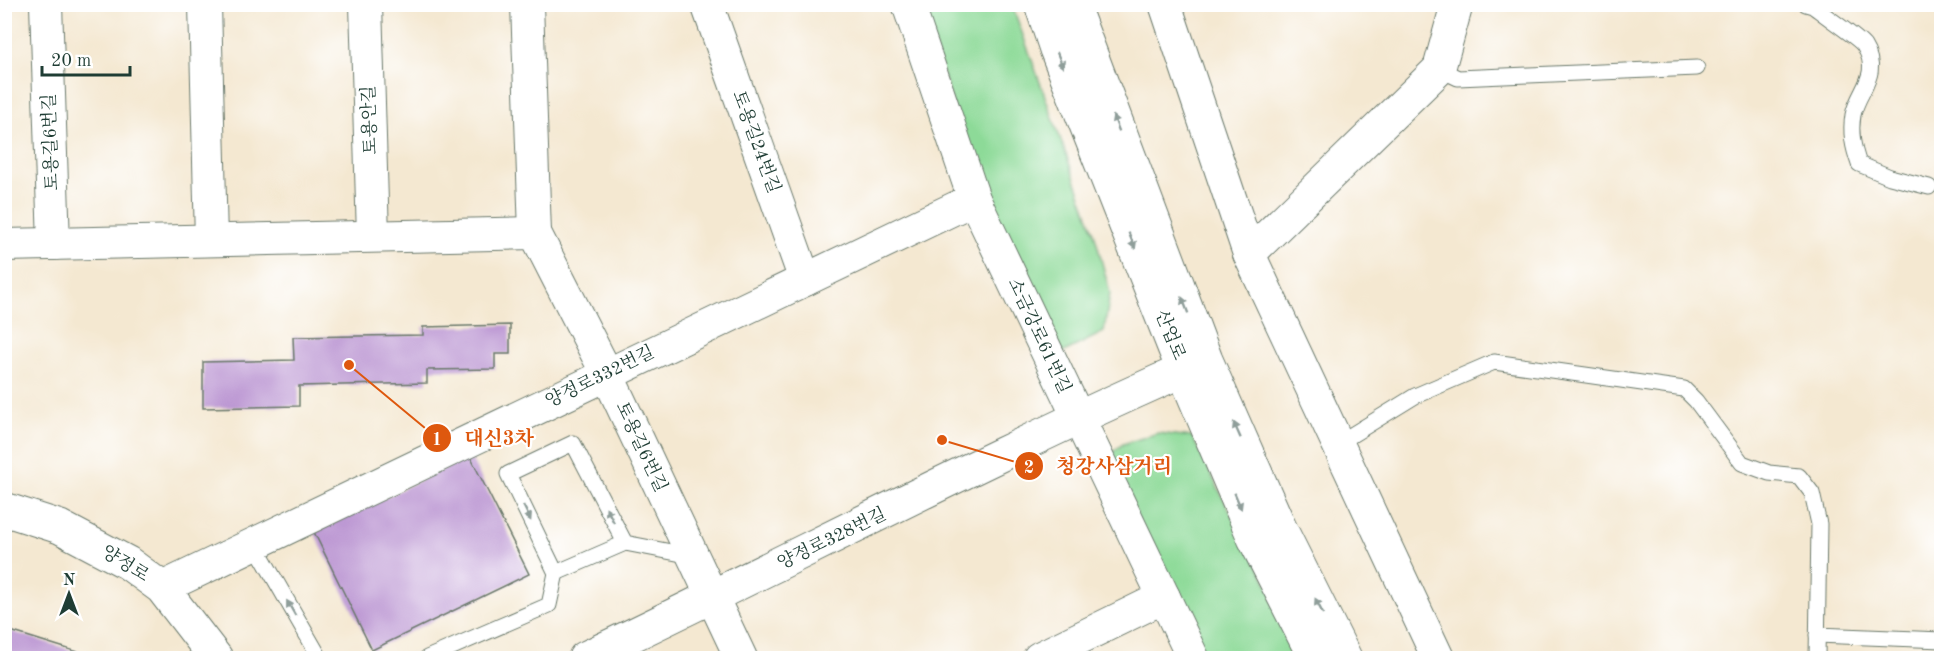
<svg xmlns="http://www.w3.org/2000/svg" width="1946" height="663" font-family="'Old Standard TT','Noto Serif KR',serif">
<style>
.green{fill:#8dda98;stroke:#568c66;stroke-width:1.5}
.building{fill:#bc97d3}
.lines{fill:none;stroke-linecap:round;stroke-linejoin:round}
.service-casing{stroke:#6a796b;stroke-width:17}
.minor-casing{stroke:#6a796b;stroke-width:34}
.tertiary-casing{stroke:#6a796b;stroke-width:35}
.service{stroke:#fff;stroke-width:15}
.minor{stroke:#fff;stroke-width:32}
.tertiary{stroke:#fff;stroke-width:33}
.oneway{fill:#8f9e9a}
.labels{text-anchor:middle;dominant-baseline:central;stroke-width:4.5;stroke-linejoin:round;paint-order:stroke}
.street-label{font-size:18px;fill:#1f3d34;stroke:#fff}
.leader{fill:none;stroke:#de580e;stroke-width:2}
.callout-dot{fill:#de580e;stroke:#fff;stroke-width:2}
.mark-label{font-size:18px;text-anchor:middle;font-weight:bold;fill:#fff}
.callout-label{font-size:20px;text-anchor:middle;font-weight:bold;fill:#de580e;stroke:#fff;stroke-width:4.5;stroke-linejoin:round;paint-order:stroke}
</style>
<rect width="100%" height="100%" fill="#fff"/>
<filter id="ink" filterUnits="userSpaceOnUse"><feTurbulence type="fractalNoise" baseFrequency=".0167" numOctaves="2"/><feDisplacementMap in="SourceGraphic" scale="12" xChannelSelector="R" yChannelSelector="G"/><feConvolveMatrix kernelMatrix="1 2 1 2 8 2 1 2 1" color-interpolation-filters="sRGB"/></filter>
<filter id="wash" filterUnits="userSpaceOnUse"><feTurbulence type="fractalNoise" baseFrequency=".008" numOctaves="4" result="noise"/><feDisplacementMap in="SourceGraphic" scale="24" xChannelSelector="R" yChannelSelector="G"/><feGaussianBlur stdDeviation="1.35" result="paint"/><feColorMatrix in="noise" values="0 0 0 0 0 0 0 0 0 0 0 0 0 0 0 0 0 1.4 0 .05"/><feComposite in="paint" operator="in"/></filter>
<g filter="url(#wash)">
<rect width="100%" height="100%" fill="#f4e8d1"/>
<g class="green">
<polygon points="921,5 1012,5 1094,232 1110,293 1104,332 1058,355 982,196"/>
<polygon points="1158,433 1192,437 1305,658 1202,658 1105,458 1123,444"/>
</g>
<g id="blocks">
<g class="building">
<polygon points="510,325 510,354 495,354 495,369 427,370 427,383 299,386 299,406 203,408 203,362 294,360 293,337 423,335 423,327"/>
<polygon points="470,456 529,574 372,650 314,532"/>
<polygon points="4,629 97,658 4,658"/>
</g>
</g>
</g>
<g filter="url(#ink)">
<use href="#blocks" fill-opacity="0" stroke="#6a796b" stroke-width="1.5"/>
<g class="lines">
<g class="service-casing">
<g id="service">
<path d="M1806,4L1813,6C1822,14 1860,39 1864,46C1882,75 1858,90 1853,115C1850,133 1853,147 1859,164L1890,177L1929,187"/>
<polyline points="1439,69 1458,78 1697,68"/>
<polyline points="1337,444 1415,396 1494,362 1684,389 1696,401 1742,463 1769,473 1799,476 1812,493 1819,524 1817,658"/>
<polyline points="254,543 320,658"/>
<polyline points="556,573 625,543"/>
<polyline points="1817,635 1942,640"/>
<polyline points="427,658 549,605 556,573 508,474 573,443 625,543 692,556"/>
</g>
</g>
<g class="minor-casing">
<g id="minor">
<polyline points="46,4 54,244"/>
<polyline points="205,4 211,240"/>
<polyline points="366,4 373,236"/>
<polyline points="527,4 535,233"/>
<polyline points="707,4 805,280"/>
<polyline points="908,4 974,199 1193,658"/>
<polyline points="1165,4 1249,254 1438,658"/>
<polyline points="4,245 535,233 607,374 741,658"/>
<polyline points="1249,254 1439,69 1457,4"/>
<polyline points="162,588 974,199"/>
<polyline points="1039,658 1164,597"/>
</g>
</g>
<g class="tertiary-casing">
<g id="tertiary">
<polyline points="1041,4 1056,49 1183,370 1254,538 1315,658"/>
<polyline points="1072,4 1206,360 1280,528 1345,658"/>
<polyline points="4,509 60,527 128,563 162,588 216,658"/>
<path d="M585,658C791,560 993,453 1202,362"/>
</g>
</g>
<use href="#service" class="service"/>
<use href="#minor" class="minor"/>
<use href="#tertiary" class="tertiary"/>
</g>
<defs><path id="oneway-solid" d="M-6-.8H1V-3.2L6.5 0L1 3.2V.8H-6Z" transform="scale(1.5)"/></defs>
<g class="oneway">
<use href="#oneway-solid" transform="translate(1060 60) rotate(68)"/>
<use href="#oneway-solid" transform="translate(1116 123) rotate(-111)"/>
<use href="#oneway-solid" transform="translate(1132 241) rotate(68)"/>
<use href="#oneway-solid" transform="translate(1185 305) rotate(-111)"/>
<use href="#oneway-solid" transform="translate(1237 430) rotate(-114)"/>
<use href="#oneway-solid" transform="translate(1238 501) rotate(67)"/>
<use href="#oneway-solid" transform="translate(527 513) rotate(64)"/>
<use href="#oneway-solid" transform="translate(610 515) rotate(-117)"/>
<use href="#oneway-solid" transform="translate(1319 606) rotate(-117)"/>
<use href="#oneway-solid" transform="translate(291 608) rotate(-120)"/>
</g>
</g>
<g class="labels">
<g class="street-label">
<text transform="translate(370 120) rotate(-92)">토용안길</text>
<text transform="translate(51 142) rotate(-92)">토용길6번길</text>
<text transform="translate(756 142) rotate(70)">토용길24번길</text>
<text transform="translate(1170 335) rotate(68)">산업로</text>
<text transform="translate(1039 336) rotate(65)">소금강로61번길</text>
<text transform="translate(600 377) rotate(-26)">양정로332번길</text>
<text transform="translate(641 447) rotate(65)">토용길6번길</text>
<text transform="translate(832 539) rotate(-26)">양정로328번길</text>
<text transform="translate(125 564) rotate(32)">양정로</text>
</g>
</g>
<path class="leader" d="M349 365L437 438M942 440L1029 466"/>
<g class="callout-dot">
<circle cx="349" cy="365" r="6"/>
<circle cx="942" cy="440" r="6"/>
<circle cx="437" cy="438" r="15"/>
<circle cx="1029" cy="466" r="15"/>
</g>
<g class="mark-label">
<text x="437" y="445">1</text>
<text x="1029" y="473">2</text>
</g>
<g class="callout-label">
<text x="499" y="445">대신3차</text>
<text x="1114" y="473">청강사삼거리</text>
</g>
<rect width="1946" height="663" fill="none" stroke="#fff" stroke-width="24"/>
<g transform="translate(69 594)" stroke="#ffffff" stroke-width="4.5" paint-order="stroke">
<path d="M0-4.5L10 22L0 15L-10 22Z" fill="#1f3d34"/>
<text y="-9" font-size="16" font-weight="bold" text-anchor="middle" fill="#1f3d34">N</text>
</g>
<path d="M42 66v9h88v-9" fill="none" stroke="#1f3d34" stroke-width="3"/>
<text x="51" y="66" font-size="18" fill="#1f3d34" stroke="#ffffff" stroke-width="4.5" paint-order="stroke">20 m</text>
</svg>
